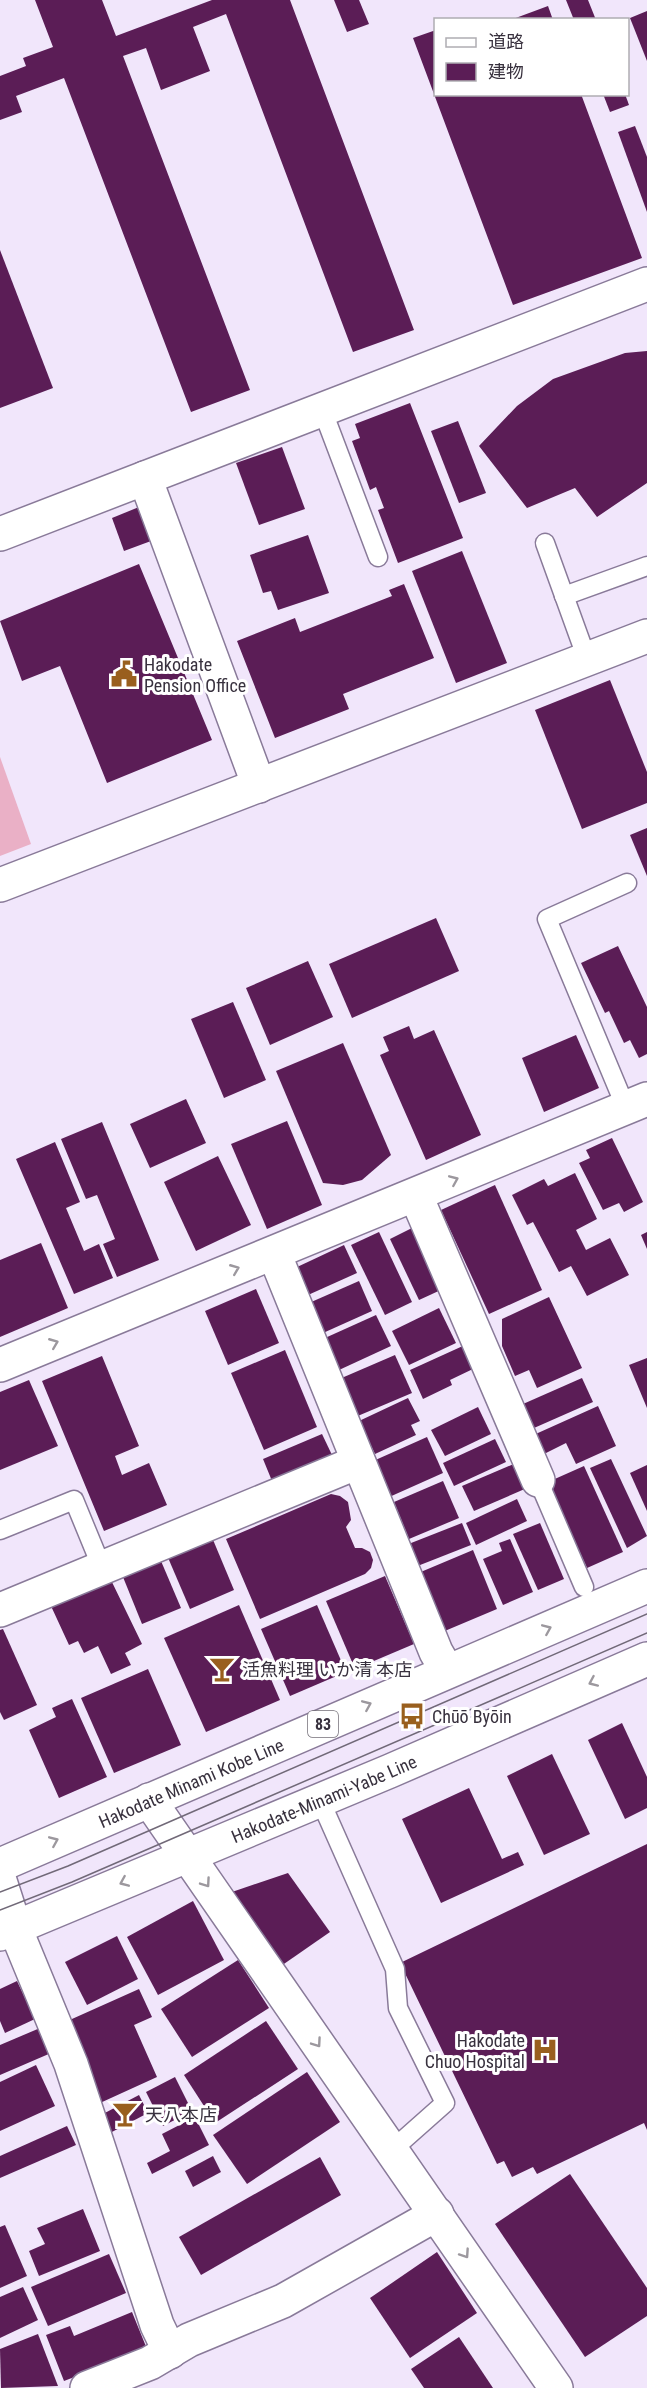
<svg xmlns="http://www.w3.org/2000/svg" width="647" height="2388" viewBox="0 0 647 2388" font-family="'Roboto Condensed','Noto Sans JP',sans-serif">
	<rect width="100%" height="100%" fill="#f1e6fb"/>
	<!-- green -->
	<polygon fill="#eab0c6" points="0,757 31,844 0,856"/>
	<!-- building -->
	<g fill="#5b1d56">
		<polygon points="35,0 102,0 116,36 212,0 290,0 414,330 353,352 226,14 193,27 210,71 161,90 146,48 123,56 250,390 191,412 64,78 16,96 22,112 0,120 0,76 26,66 23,58 53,47"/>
		<polygon points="334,0 359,0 369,24 347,32"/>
		<polygon points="566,0 588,0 596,20 574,20"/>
		<polygon points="548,6 553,20 514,20 513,19"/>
		<polygon points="647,11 647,61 630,18"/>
		<polygon points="436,30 436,94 581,94 642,258 513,305 413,38"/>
		<polygon points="603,94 625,94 629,105 610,112"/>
		<polygon points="635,126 647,157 647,212 618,132"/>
		<polygon points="0,250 53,388 0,408"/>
		<polygon points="647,351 647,483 597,517 575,488 527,508 479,446 517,406 553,379 625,353"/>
		<polygon points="410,403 463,538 398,563 378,510 384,508 376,487 370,490 352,441 360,438 355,424"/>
		<polygon points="458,421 486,493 459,503 431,431"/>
		<polygon points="282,447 305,509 259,525 236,463"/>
		<polygon points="139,507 151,541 124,551 112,518"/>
		<polygon points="308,535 329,593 278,610 271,591 263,593 250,555"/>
		<polygon points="462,551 507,663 456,683 412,571"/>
		<polygon points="139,564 212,740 107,783 60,666 22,681 0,621"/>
		<polygon points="404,584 434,658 343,694 349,709 275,738 237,641 295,618 300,632 392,596 389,590"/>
		<polygon points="610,680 647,772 647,803 582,829 535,710"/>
		<polygon points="647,828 647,876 630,835"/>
		<polygon points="436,918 459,971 352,1018 329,964"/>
		<polygon points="618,946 647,1007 647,1054 639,1058 630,1040 624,1043 609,1011 605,1013 581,963"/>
		<polygon points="308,961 333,1017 270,1045 246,988"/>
		<polygon points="233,1002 266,1080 224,1098 191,1019"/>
		<polygon points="409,1026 414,1039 434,1030 481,1135 426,1160 380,1055 389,1051 383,1037"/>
		<polygon points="576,1035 599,1088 544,1112 522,1058"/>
		<polygon points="343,1043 391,1155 362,1180 343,1185 323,1183 276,1071"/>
		<polygon points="186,1099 206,1143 150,1168 130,1124"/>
		<polygon points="287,1121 322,1205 267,1229 231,1144"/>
		<polygon points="102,1122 159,1260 117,1277 103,1244 115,1239 97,1195 86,1199 61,1139"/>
		<polygon points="612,1138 643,1202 624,1212 619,1203 603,1210 579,1163 590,1158 586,1150"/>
		<polygon points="55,1142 80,1202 66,1208 84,1251 99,1244 113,1278 74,1294 16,1159"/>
		<polygon points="218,1156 251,1225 196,1251 164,1182"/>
		<polygon points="575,1173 597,1219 576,1230 586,1250 610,1238 629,1275 587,1296 571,1266 559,1272 533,1222 527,1225 512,1195 544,1179 548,1186"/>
		<polygon points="495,1185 542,1290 489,1314 441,1210"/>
		<polygon points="414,1227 443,1289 419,1300 390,1239"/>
		<polygon points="379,1232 412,1302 385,1315 351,1245"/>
		<polygon points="647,1232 647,1249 641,1235"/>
		<polygon points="41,1243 68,1308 0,1337 0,1260"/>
		<polygon points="344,1245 357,1273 308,1295 295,1268"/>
		<polygon points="359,1281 372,1311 323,1333 309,1303"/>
		<polygon points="256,1289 279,1343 228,1365 205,1311"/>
		<polygon points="549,1297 582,1368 537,1388 529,1370 515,1376 502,1346 502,1319"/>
		<polygon points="439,1308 456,1343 409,1365 392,1331"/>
		<polygon points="376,1315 391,1346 339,1370 325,1338"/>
		<polygon points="465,1345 475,1368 450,1380 452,1385 423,1399 410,1370"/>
		<polygon points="285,1350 317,1427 264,1450 231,1373"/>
		<polygon points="395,1355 412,1393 353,1418 337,1380"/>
		<polygon points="102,1356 139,1446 115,1456 122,1475 149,1463 167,1505 104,1531 42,1381"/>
		<polygon points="647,1358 647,1408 629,1365"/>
		<polygon points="582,1378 593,1402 534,1428 523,1404"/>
		<polygon points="29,1380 58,1446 0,1470 0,1392"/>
		<polygon points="408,1398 420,1421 411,1425 416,1435 375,1454 359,1421"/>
		<polygon points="598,1406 616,1446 576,1464 566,1443 538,1457 529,1437"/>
		<polygon points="478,1407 491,1434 445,1456 431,1430"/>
		<polygon points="322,1434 332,1455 272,1481 263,1459"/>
		<polygon points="427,1437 443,1473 387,1498 371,1462"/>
		<polygon points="495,1439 506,1462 454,1486 443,1463"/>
		<polygon points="611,1459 647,1536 627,1548 590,1468"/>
		<polygon points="516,1463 527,1488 474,1511 462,1486"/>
		<polygon points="647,1465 647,1511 630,1473"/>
		<polygon points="584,1466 623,1552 587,1568 548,1482"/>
		<polygon points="443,1481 459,1518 409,1539 394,1502"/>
		<polygon points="331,1494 340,1496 348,1502 351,1520 346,1527 355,1548 362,1548 370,1552 373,1560 371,1568 365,1574 260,1619 226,1539"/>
		<polygon points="517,1499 527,1521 476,1545 466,1523"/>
		<polygon points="462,1523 471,1545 415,1567 406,1545"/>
		<polygon points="540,1523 564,1579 538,1590 513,1534"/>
		<polygon points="211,1535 234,1590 190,1609 166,1553"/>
		<polygon points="510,1539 533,1592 503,1605 483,1559 502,1551 499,1543"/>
		<polygon points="473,1550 497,1609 440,1633 416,1574"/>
		<polygon points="161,1561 181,1608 142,1624 123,1577"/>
		<polygon points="385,1576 414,1644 355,1669 326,1601"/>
		<polygon points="110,1578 142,1644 125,1653 131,1665 111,1674 98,1646 84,1653 78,1641 69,1645 51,1606"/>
		<polygon points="239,1605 280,1700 206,1732 164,1638"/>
		<polygon points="317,1605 346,1672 290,1696 261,1629"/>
		<polygon points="3,1629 37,1705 4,1720 0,1712 0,1630"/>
		<polygon points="148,1669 181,1745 114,1773 81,1698"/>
		<polygon points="72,1699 107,1777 59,1798 29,1730 56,1717 52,1708"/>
		<polygon points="622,1723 647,1777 647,1808 625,1819 588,1740"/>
		<polygon points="552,1754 590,1834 544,1855 507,1776"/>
		<polygon points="469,1788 502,1859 518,1852 524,1865 441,1903 402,1819"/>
		<polygon points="647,1844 647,2130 644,2123 537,2174 533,2167 512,2177 504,2161 497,2164 400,1963"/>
		<polygon points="288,1873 330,1932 281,1966 229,1893"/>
		<polygon points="193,1901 224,1960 158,1995 127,1937"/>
		<polygon points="117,1936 138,1979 87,2005 65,1962"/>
		<polygon points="238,1960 269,2008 192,2057 161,2009"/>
		<polygon points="17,1981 35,2019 5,2033 0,2021 0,1989"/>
		<polygon points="139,1989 152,2017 134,2025 157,2077 100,2103 63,2023"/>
		<polygon points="266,2021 298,2069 215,2123 184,2075"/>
		<polygon points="40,2028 51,2053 0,2075 0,2045"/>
		<polygon points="36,2065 55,2106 0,2131 0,2082"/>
		<polygon points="307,2072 340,2122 247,2184 213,2135"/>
		<polygon points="175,2077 192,2111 163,2126 146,2092"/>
		<polygon points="139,2095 148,2113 110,2133 101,2115"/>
		<polygon points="195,2117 209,2145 152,2174 147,2163 170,2151 162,2134"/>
		<polygon points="67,2126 76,2145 0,2178 0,2156"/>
		<polygon points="213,2156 221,2172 193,2187 185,2171"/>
		<polygon points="320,2157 341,2195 201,2275 179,2237"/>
		<polygon points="570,2174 647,2288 647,2316 585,2357 495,2224"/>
		<polygon points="83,2209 100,2251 39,2276 29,2251 45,2244 37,2228"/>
		<polygon points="5,2225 27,2276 0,2288 0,2227"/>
		<polygon points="437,2252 477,2313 410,2358 370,2298"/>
		<polygon points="109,2254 126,2293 48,2326 31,2287"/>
		<polygon points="23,2287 38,2320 0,2338 0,2297"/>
		<polygon points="132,2312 147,2349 64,2381 46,2335 70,2326 74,2336"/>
		<polygon points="38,2334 58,2386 1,2388 0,2349"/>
		<polygon points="459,2337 493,2388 424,2388 411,2369"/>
	</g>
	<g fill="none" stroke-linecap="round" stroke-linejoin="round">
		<!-- service casing -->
		<g stroke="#897a99" stroke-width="21">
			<g id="service">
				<polyline points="322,409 378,557"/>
				<polyline points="545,543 587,659"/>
				<polyline points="564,596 647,566"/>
				<polyline points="626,1108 547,919 627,883"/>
				<polyline points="538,1480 584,1587"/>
				<polyline points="0,1530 74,1500 102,1568"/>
				<polyline points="320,1800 395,1969 398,2008 445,2103 392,2150"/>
			</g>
		</g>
		<!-- minor casing -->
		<g stroke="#897a99" stroke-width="36">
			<g id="minor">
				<polyline points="145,478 259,786"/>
				<polyline points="0,534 647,284"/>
				<polyline points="0,885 647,636"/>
				<polyline points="416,1196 538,1480"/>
				<polyline points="274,1253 436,1652 447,1671"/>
				<polyline points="0,1365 647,1099"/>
				<polyline points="0,1610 358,1462"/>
				<polyline points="149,1800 556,2388"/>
				<polyline points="0,1881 15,1928 71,2064 157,2325 170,2352"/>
				<polyline points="87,2388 150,2363 189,2340 283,2301 437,2214"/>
			</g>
		</g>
		<!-- primary casing -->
		<g stroke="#897a99" stroke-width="36">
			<g id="primary">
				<path id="s1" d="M 0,1865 L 647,1586"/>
				<path id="s2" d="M 0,1934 L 390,1771 L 647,1659"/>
			</g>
		</g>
		<!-- service -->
		<use href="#service" stroke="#fff" stroke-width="18"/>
		<!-- minor -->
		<use href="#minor" stroke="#fff" stroke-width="33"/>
		<!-- primary -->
		<use href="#primary" stroke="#fff" stroke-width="33"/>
		<!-- tram -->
		<g stroke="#716978" stroke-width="1.5">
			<polyline points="0,1892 68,1866 647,1614"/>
			<polyline points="0,1910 72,1882 647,1633"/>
		</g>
	</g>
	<!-- one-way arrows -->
	<defs><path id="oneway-chevron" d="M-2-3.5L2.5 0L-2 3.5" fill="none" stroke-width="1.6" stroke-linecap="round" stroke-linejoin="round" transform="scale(1.5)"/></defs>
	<g stroke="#9c989e">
		<use href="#oneway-chevron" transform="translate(454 1180) rotate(-23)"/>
		<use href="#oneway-chevron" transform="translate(235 1269) rotate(-22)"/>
		<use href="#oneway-chevron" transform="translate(54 1343) rotate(-22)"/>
		<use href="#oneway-chevron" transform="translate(547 1629) rotate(-23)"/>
		<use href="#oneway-chevron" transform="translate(593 1682) rotate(156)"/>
		<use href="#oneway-chevron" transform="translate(367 1705) rotate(-23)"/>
		<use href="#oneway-chevron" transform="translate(54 1841) rotate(-23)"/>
		<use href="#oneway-chevron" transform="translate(124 1882) rotate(157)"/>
		<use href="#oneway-chevron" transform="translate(206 1883) rotate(55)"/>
		<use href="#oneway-chevron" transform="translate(317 2043) rotate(55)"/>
		<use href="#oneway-chevron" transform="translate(465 2254) rotate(56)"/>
	</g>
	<!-- icons -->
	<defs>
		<g id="civic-bare" transform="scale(2.07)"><path d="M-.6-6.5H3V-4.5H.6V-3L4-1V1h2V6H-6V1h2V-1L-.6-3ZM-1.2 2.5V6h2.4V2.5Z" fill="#995f1e" stroke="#fff" stroke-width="2.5" paint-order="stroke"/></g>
		<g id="bar-bare" transform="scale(2.07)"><path d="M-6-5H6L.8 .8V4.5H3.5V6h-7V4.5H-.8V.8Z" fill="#995f1e" stroke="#fff" stroke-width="2.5" paint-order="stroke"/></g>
		<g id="bus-bare" transform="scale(2.07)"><path d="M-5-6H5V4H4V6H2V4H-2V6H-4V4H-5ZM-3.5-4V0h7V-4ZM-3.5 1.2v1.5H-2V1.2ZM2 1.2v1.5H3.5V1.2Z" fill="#995f1e" stroke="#fff" stroke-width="2.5" paint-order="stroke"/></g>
		<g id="hospital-bare" transform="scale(2.07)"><path d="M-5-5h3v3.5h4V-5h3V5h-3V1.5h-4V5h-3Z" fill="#995f1e" stroke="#fff" stroke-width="2.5" paint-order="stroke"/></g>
	</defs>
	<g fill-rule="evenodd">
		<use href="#civic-bare" x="124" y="674"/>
		<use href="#bar-bare" x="222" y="1669"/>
		<use href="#bus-bare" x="412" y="1716"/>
		<use href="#hospital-bare" x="545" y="2050"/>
		<use href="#bar-bare" x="125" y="2114"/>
	</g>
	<g text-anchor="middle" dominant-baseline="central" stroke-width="6" stroke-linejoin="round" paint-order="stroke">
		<!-- shield labels -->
		<rect fill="#fff" stroke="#746f78" stroke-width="1.5" x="308" y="1711" width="30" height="26" rx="4.5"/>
		<g font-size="16" font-weight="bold" fill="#38313e">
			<text x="323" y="1724">83</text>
		</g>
		<!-- poi labels -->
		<g font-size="18" fill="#38313e" stroke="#fff" text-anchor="start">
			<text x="144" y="664">Hakodate<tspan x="144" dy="21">Pension Office</tspan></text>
			<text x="242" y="1669">活魚料理 いか清 本店</text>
			<text x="432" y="1716">Chūō Byōin</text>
			<text x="525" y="2040" text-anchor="end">Hakodate<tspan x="525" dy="21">Chuo Hospital</tspan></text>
			<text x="145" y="2114">天八本店</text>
		</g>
		<!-- street labels -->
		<g font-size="18" fill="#38313e" stroke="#fff">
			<text stroke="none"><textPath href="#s1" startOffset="208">Hakodate Minami Kobe Line</textPath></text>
			<text stroke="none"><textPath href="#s2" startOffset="351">Hakodate-Minami-Yabe Line</textPath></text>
		</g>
	</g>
	<!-- legend -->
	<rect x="434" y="18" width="195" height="78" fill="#ffffff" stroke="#afadb2" stroke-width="1.5"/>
	<rect x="446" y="38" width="30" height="9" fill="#ffffff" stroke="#afadb2" stroke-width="1.5"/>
	<text x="488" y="48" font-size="18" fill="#38313e">道路</text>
	<rect x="446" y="63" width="30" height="18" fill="#5b1d56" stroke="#afadb2" stroke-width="1.5"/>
	<text x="488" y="78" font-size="18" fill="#38313e">建物</text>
</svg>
